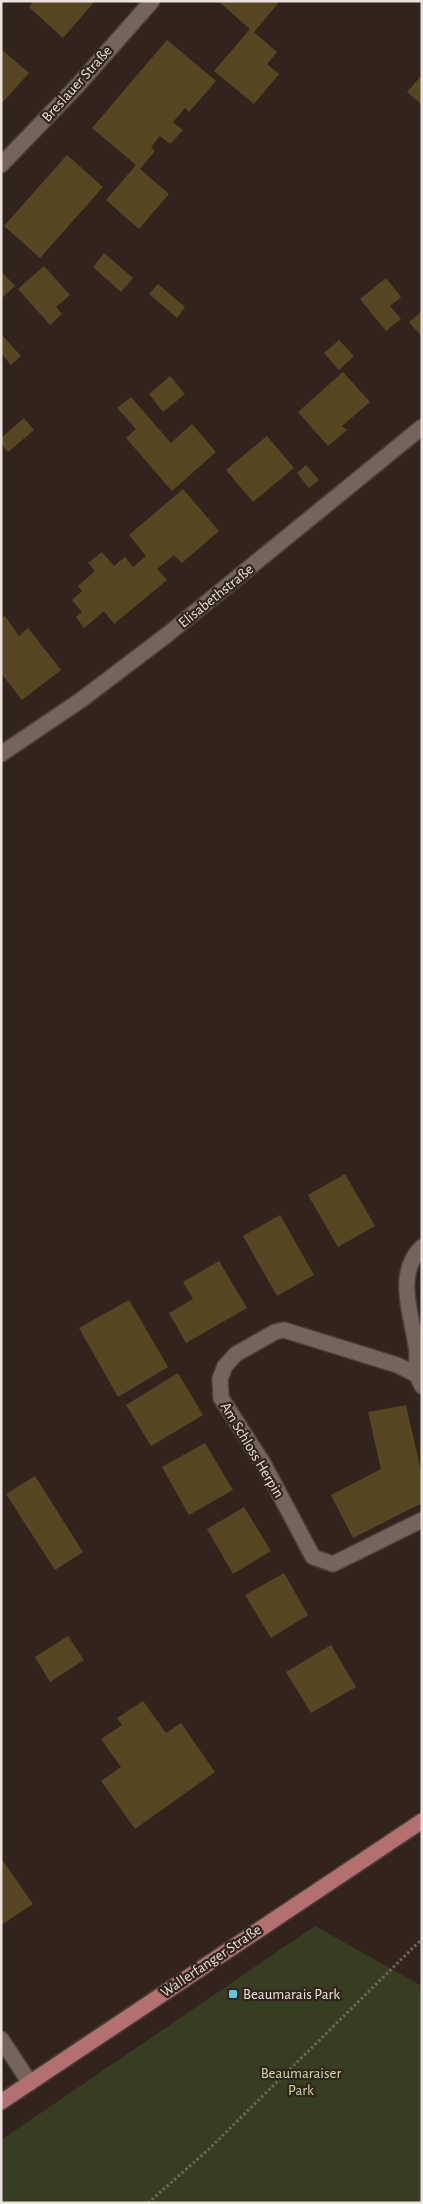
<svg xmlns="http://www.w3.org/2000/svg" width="423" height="2204" viewBox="0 0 423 2204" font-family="'Alegreya Sans',sans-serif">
	<rect width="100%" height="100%" fill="#32241d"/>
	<!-- green -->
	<polygon fill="#373d21" points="315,1926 422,1986 422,2203 1,2203 1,2140"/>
	<!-- building -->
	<g fill="#574622">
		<polygon points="33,1 95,1 63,38 29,7"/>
		<polygon points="218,1 280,1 254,32 277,52 267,64 279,74 254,104 214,71 250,29"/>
		<polygon points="167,40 216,81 189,112 185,108 173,122 183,130 170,144 160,136 151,147 155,151 140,169 169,194 139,229 106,200 136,165 92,128"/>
		<polygon points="1,49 29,73 1,104"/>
		<polygon points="422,75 422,105 407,92"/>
		<polygon points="67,155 103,187 40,258 4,226"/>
		<polygon points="104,253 133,278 121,292 93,267"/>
		<polygon points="44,266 70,295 56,307 62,314 50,325 18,289"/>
		<polygon points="1,271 15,286 1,299"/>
		<polygon points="386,278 401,297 390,306 401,319 386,331 360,299"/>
		<polygon points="158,284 185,307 177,318 149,294"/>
		<polygon points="422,311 422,337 409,322"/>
		<polygon points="1,334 21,356 11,365 1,353"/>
		<polygon points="339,340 354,356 339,370 324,353"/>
		<polygon points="343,372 370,402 342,426 347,430 328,446 298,412"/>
		<polygon points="170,376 185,394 163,412 149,394"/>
		<polygon points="131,397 171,443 192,424 216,452 172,491 126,438 136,429 117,408"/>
		<polygon points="24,418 34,430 8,452 1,444 1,438"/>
		<polygon points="267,436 294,468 253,502 226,470"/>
		<polygon points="306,465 319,480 309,488 297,473"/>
		<polygon points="183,489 219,531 182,563 174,555 157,569 167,580 114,624 104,611 84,628 76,617 82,612 72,600 82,591 78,586 95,571 88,563 102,552 114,566 125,557 133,567 146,556 129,535"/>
		<polygon points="5,616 19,636 28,628 61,670 22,700 1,673 1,619"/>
		<polygon points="345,1174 375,1226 338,1247 308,1195"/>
		<polygon points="280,1215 314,1275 277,1296 243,1236"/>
		<polygon points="219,1261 247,1308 186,1343 169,1313 193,1299 183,1282"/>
		<polygon points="129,1300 168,1367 118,1397 79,1328"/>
		<polygon points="178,1373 203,1415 151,1446 126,1405"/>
		<polygon points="406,1405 422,1475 422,1503 353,1538 331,1495 381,1469 368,1412"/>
		<polygon points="205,1443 233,1490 189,1515 162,1467"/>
		<polygon points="35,1476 83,1552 55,1570 6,1494"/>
		<polygon points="244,1507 271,1551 233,1574 207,1529"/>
		<polygon points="284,1573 308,1615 271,1638 245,1595"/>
		<polygon points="68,1636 84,1660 50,1682 35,1657"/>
		<polygon points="331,1645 356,1687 311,1713 286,1672"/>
		<polygon points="143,1701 166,1733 181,1723 215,1772 135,1829 101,1781 121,1767 101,1739 122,1725 117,1718"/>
		<polygon points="1,1858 33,1904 1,1925"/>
	</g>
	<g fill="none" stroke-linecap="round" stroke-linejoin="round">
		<!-- minor casing -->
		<g stroke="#4c403b" stroke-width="18">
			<g id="minor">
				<polyline points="1,165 78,85 152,1"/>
				<polyline points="1,754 81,700 168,634 422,427"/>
				<path d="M 422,1247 C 395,1273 411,1313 416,1345 C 419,1363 412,1368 422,1386"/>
				<polyline points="415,1374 397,1365 284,1330 275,1332 236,1354 225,1366 220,1379 221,1398 263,1463 313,1557 333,1564 422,1520"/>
				<polyline points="1,2039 30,2083"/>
			</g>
		</g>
		<!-- major casing -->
		<g stroke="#4c403b" stroke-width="18">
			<polyline id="major" points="1,2102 422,1821"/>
		</g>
		<!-- path -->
		<polyline stroke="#70645e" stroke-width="3" stroke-dasharray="2.5 2.5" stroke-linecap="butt" points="148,2203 209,2149 422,1939"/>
		<!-- minor -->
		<use href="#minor" stroke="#74645b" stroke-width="15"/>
		<!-- major -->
		<use href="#major" stroke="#b46f70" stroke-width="15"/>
	</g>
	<!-- markers -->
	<rect fill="#5dc7e8" stroke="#32241d" stroke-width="2" x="228" y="1989" width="10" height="10" rx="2.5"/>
	<g text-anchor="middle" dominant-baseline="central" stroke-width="4.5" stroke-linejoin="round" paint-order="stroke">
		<!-- street labels -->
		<g font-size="15" fill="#ece3de" stroke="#32241d">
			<text transform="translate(77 84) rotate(-48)">Breslauer Straße</text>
			<text transform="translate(216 596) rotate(-39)">Elisabethstraße</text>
			<text transform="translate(252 1450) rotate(59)">Am Schloss Herpin</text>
			<text transform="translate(211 1961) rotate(-34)">Wallerfanger Straße</text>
		</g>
		<!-- poi labels -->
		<g font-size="15" fill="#ece3de" stroke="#32241d" text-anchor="start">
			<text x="243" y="1994">Beaumarais Park</text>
		</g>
		<!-- park labels -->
		<g font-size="15" fill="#cbdb99" stroke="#32241d">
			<text x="301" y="2073">Beaumaraiser<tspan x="301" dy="17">Park</tspan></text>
		</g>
	</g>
	<!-- border -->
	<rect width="423" height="2204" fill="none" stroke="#ece3de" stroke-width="5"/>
</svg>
